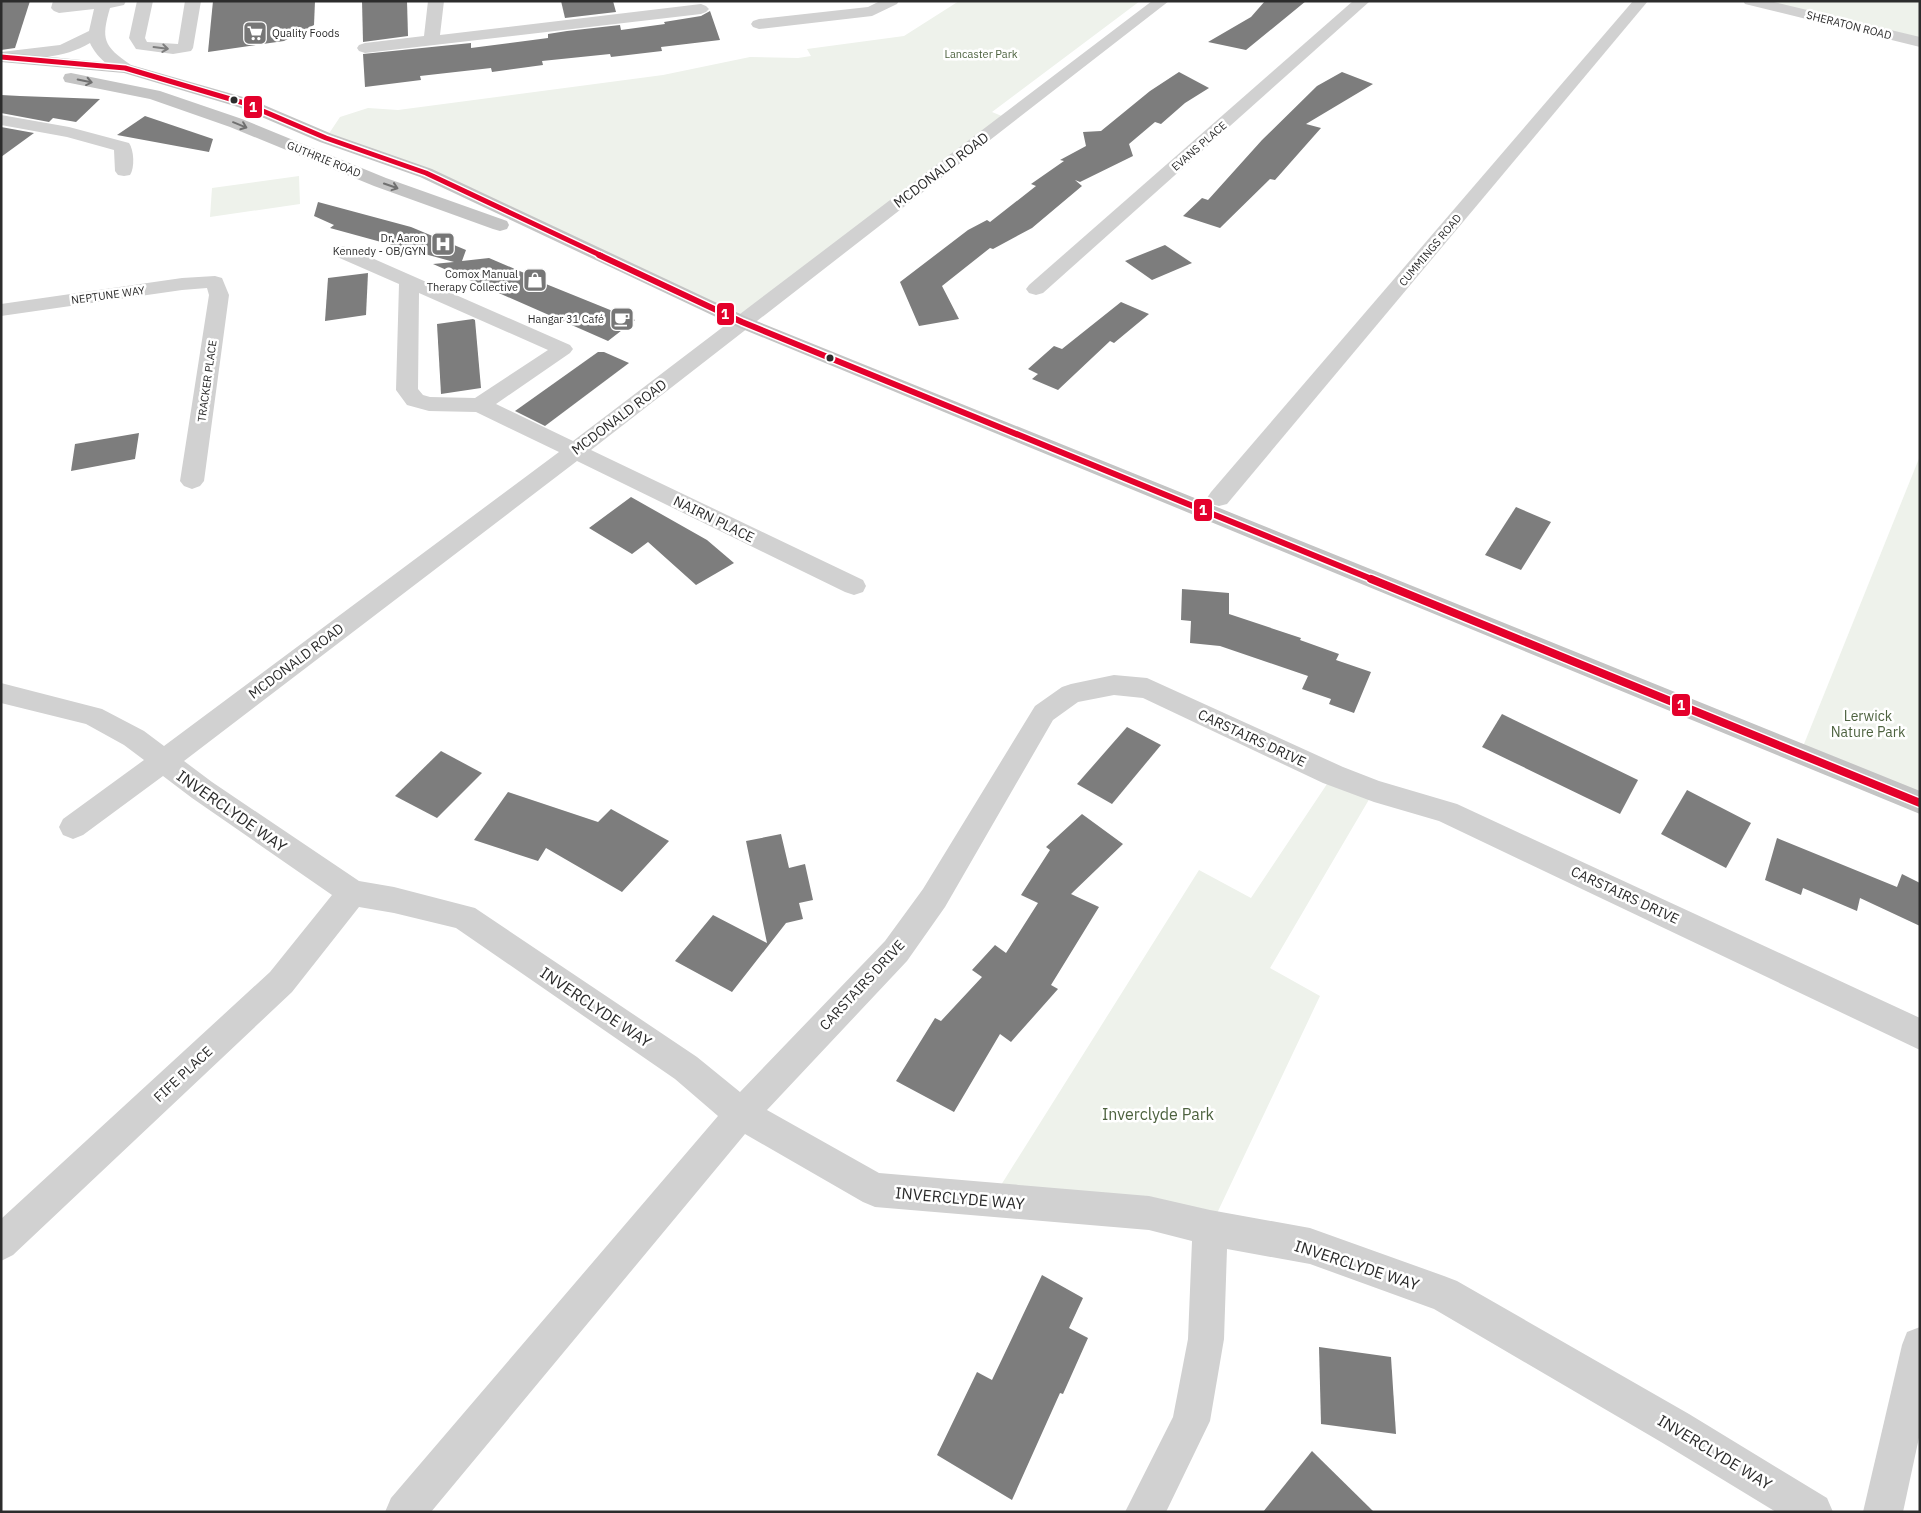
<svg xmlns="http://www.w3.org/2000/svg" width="1921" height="1513" viewBox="0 0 1921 1513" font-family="'IBM Plex Sans',sans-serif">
	<rect width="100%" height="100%" fill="#fff"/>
	<!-- green -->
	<g fill="#eef2eb">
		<polygon points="959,1 1140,1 992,112 1009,119 742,322 426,173 326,138 340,117 368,108 398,110 663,75 750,57 798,58 811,56 807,49 904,36"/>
		<polygon points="1756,1 1920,1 1920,41"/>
		<polygon points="299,176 300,204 210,217 212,188"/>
		<polygon points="1920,456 1920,803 1800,754"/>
		<polygon points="1333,775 1374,791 1270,968 1320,996 1210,1228 991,1201 1199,870 1251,898"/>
	</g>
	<!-- building -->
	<g fill="#7d7d7d">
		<polygon points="1,1 30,1 15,48 1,50"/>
		<polygon points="213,1 315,1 314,25 284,41 208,52"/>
		<polygon points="362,1 407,1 408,36 363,42"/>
		<polygon points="561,1 613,1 616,12 565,18"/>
		<polygon points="1265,1 1306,1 1246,50 1208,42 1251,17"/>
		<polygon points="710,11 720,40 661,47 662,51 611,57 610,54 542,61 543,65 492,72 491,68 420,76 421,80 365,87 363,54 471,43 471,48 548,38 548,34 567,31 620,25 621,30 665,24 664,22 701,16"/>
		<polygon points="1179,72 1209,88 1185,103 1161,124 1155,122 1129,144 1133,156 1080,182 1075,180 1082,186 1032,228 993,249 990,248 942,286 959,319 919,326 900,282 968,230 987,220 990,222 1036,186 1031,184 1064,161 1060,160 1086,146 1083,132 1101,131 1150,91"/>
		<polygon points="1342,72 1373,84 1306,124 1321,128 1275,180 1270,179 1220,228 1183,216 1202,198 1208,200 1262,140 1317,86"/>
		<polygon points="1,95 20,96 100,99 76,122 53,118 49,122 1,113"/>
		<polygon points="145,116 213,139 209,152 117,135"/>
		<polygon points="1,127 34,133 1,157"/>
		<polygon points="318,202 411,227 466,250 462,261 489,258 543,281 541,282 635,320 608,341 433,264 454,262 330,228 334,225 314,216"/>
		<polygon points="1165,245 1192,263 1152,280 1125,261"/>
		<polygon points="368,273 366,315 325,321 328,278"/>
		<polygon points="1121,302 1149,314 1114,343 1110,341 1058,390 1032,379 1038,374 1028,369 1054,346 1062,349"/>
		<polygon points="473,319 475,320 481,388 441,394 437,324"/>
		<polygon points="598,352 604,352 629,363 545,426 515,411"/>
		<polygon points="139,433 135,459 71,471 75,444"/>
		<polygon points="631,497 707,540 734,563 696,585 648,542 632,554 589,528"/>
		<polygon points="1516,507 1551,522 1521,570 1485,555"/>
		<polygon points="1182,589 1229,593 1229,614 1301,638 1300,640 1339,654 1336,660 1371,672 1354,713 1329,704 1331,699 1302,689 1308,676 1220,646 1190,643 1191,621 1181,620"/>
		<polygon points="1502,714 1638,780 1620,814 1482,747"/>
		<polygon points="1127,727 1161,745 1112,804 1077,784"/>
		<polygon points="441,751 482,773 437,818 395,796"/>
		<polygon points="1687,790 1751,823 1726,868 1661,834"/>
		<polygon points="508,792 598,822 611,809 669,841 622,892 546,848 538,861 474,840"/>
		<polygon points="1082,814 1123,844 1071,894 1099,907 1051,985 1058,989 1011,1042 1000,1034 954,1112 896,1081 935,1018 941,1021 982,977 972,970 995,945 1006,953 1038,903 1021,895 1050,850 1046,847"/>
		<polygon points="781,834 789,868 805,864 813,900 799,903 803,919 786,923 732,992 675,961 713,915 767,943 746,841"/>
		<polygon points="1777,838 1897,887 1902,874 1920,883 1920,926 1860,898 1857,911 1803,888 1801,895 1765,880"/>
		<polygon points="1042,1275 1083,1298 1069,1328 1088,1338 1063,1394 1060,1393 1012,1500 937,1455 977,1372 992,1380"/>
		<polygon points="1319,1347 1391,1357 1396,1434 1321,1424"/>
		<polygon points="1312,1451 1374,1512 1263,1512"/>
	</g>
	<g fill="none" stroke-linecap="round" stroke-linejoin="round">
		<!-- minor -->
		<g fill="#d1d1d1" fill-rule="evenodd">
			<path d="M 53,1 L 126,1 L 124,5 L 110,8 C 101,39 103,46 131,65 L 133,68 L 131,71 C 115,75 96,57 90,43 C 64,59 31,58 1,62 L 1,52 L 60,45 L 89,31 L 94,9 L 59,13 L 54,11 L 51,8 Z"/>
			<polygon points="137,1 153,1 145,38 147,42 178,44 185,1 201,1 193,48 191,51 173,54 136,49 129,38"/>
			<polygon points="428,1 444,1 440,35 701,4 706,6 709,9 706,12 701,14 365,53 359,51 357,48 359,45 365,43 424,36"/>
			<polygon points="880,1 899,1 897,4 872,16 759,29 753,27 751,24 753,21 759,19 868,7"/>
			<path d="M 1152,1 L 1169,1 L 591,450 L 863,580 L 866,586 L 863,592 L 854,595 L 845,592 L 577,461 L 184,761 L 212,782 L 359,881 L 394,887 L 475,908 L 697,1057 L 740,1092 L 885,941 L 923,889 L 1035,706 L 1062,687 L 1071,684 L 1114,675 L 1147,678 L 1343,767 L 1379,781 L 1457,804 L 1920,1018 L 1920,1050 L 1439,821 L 1374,802 L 1323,783 L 1143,698 L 1114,695 L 1078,702 L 1053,720 L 945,907 L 907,961 L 767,1110 L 879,1173 L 1149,1196 L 1210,1210 L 1310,1228 L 1444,1276 L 1457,1281 L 1689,1414 L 1827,1498 L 1833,1512 L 1776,1512 L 1661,1442 L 1434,1309 L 1310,1264 L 1227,1249 L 1224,1339 L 1210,1421 L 1166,1512 L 1125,1512 L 1173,1417 L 1188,1339 L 1192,1241 L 1149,1230 L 875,1207 L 863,1202 L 745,1134 L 431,1512 L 385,1512 L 391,1498 L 718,1116 L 675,1079 L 456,928 L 394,913 L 359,907 L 292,992 L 13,1255 L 1,1261 L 1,1219 L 270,972 L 332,895 L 192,798 L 163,776 L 83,835 L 73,839 L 63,835 L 59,827 L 63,819 L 144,760 L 124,745 L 86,724 L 1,703 L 1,683 L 102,709 L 144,731 L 164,746 L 559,452 L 476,412 L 429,411 L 407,405 L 396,390 L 399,284 L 335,256 L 332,252 L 335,248 L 342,246 L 349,248 L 570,345 L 573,349 L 570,353 L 496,404 L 573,441 ZM 419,293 L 548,350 L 475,398 L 430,397 L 423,395 L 418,389 Z"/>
			<polygon points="1353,1 1369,2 1043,293 1036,295 1029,293 1026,289 1029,285"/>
			<polygon points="1633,1 1648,1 1227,504 1219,506 1211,504 1207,498 1211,492"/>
			<polygon points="1743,1 1770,1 1920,37 1920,47 1745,4"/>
			<path d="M 1,115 L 69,127 L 129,143 C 134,150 135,168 130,175 L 124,176 L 118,175 L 115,171 L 114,150 L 67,137 L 1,125 Z"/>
			<polygon points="215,276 222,278 229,295 204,481 200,486 192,489 184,486 180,481 209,295 207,288 182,290 1,316 1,304 182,278"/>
			<polygon points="1920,1327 1920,1433 1903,1512 1863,1512 1902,1345 1907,1332"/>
		</g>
		<!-- major -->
		<g fill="#c4c4c4" fill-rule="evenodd">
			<polygon points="1,52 131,65 250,99 332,134 432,169 749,318 1920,791 1920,814 735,326 420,177 320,142 238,107 124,73 1,62"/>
			<polygon points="71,73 160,91 242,119 386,178 507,221 509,225 507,229 500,231 493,229 374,186 230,127 150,99 65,82 63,78 65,74"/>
		</g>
		<!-- bus-1-far2 casing -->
		<g stroke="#fff" stroke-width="8">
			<polyline id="bus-1-far2" points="1,57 125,68 244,103 326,138 426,173 602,256"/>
		</g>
		<!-- bus-1-far1 casing -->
		<g stroke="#fff" stroke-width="9">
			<polyline id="bus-1-far1" points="599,255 742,322 1374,580"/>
		</g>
		<!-- bus-1 casing -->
		<g stroke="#fff" stroke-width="11">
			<polyline id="bus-1" points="1371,579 1920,803"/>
		</g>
		<!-- bus-1-far2 -->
		<use href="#bus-1-far2" stroke="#e4002b" stroke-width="5"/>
		<!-- bus-1-far1 -->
		<use href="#bus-1-far1" stroke="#e4002b" stroke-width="6"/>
		<!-- bus-1 -->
		<use href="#bus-1" stroke="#e4002b" stroke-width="8"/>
	</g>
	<!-- one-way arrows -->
	<defs><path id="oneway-shaft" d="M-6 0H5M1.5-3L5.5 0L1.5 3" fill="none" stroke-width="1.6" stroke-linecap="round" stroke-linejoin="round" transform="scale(1.25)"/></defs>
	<use stroke="#7e7e7e" href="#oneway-shaft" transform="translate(161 48) rotate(7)"/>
	<g stroke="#707070">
		<use href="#oneway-shaft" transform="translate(85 81) rotate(12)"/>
		<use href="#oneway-shaft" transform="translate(240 125) rotate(22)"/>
		<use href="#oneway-shaft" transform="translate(391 186) rotate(19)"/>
	</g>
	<!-- icons -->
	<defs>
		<g id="supermarket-square" transform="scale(1.25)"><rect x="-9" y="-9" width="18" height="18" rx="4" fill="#767676" stroke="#fff"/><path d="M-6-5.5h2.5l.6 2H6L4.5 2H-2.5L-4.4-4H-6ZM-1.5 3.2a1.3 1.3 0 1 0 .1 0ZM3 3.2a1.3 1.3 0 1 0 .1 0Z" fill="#fff"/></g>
		<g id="hospital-square" transform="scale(1.25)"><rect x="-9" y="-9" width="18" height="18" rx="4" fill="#767676" stroke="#fff"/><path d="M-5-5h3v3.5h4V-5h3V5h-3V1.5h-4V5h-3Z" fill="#fff"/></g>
		<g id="shop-square" transform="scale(1.25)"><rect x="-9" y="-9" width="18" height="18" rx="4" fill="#767676" stroke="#fff"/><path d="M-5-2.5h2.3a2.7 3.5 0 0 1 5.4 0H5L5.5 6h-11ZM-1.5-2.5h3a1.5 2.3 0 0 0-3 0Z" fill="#fff"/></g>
		<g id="cafe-square" transform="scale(1.25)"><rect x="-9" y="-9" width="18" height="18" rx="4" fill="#767676" stroke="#fff"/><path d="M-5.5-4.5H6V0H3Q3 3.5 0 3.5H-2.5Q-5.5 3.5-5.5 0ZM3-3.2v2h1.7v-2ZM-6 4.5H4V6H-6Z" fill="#fff"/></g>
	</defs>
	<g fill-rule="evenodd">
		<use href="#supermarket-square" x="255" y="33"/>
		<use href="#hospital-square" x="443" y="244"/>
		<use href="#shop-square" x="535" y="280"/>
		<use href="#cafe-square" x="622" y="319"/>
	</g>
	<!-- markers -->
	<g fill="#2c2c2c" stroke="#fff" stroke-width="2">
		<circle cx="234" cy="100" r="4.5"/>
		<circle cx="830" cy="358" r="4.5"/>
	</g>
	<g text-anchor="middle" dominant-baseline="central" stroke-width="5" stroke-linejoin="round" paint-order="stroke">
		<!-- far-street labels -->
		<g font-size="11" fill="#2c2c2c" stroke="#fff">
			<text transform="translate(1849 25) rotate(14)">SHERATON ROAD</text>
			<text transform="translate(1199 146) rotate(-41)">EVANS PLACE</text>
			<text transform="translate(324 159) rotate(22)">GUTHRIE ROAD</text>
			<text transform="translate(1430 250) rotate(-50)">CUMMINGS ROAD</text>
			<text transform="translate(108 295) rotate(-8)">NEPTUNE WAY</text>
			<text transform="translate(207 381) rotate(-82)">TRACKER PLACE</text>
		</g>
		<!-- far-poi labels -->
		<g font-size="11" fill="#2c2c2c" stroke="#fff" text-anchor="end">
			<text x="272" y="33" text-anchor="start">Quality Foods</text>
			<text x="426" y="238">Dr. Aaron<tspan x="426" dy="13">Kennedy - OB/GYN</tspan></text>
			<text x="518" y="274">Comox Manual<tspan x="518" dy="13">Therapy Collective</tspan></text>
			<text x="604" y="319">Hangar 31 Café</text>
		</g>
		<!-- far-park labels -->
		<g font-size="11" fill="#4d623f" stroke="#fff">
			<text x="981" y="54">Lancaster Park</text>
		</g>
		<!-- street labels -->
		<g font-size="14" fill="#2c2c2c" stroke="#fff">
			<text transform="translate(941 170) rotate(-37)">MCDONALD ROAD</text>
			<text transform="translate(619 417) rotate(-37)">MCDONALD ROAD</text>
			<text transform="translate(714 519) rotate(26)">NAIRN PLACE</text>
			<text transform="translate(296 661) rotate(-37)">MCDONALD ROAD</text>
			<text transform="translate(1252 738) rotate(25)">CARSTAIRS DRIVE</text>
			<text transform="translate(1625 895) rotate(25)">CARSTAIRS DRIVE</text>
			<text transform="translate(862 985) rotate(-47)">CARSTAIRS DRIVE</text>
			<text transform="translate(183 1074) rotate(-43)">FIFE PLACE</text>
		</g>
		<!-- park labels -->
		<g font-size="14" fill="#4d623f" stroke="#fff">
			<text x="1868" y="716">Lerwick<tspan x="1868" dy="16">Nature Park</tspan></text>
		</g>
		<!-- near-street labels -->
		<g font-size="16" fill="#2c2c2c" stroke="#fff">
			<text transform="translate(232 811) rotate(35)">INVERCLYDE WAY</text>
			<text transform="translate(596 1007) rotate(34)">INVERCLYDE WAY</text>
			<text transform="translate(960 1198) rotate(5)">INVERCLYDE WAY</text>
			<text transform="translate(1357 1265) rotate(18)">INVERCLYDE WAY</text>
			<text transform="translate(1715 1452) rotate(31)">INVERCLYDE WAY</text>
		</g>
		<!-- near-park labels -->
		<g font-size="16" fill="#4d623f" stroke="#fff">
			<text x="1158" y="1114">Inverclyde Park</text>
		</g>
	</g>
	<g stroke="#fff" stroke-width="2">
		<rect x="243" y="95" width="20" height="24" rx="5" fill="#e4002b"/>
		<rect x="716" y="302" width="19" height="24" rx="5" fill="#e4002b"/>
		<rect x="1193" y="498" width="20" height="24" rx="5" fill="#e4002b"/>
		<rect x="1671" y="693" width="20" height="24" rx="5" fill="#e4002b"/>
	</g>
	<g font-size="14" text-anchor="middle" font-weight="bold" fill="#fff">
		<text x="253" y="112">1</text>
		<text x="725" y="319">1</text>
		<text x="1203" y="515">1</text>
		<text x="1681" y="710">1</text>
	</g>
	<!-- border -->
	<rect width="1921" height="1513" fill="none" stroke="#2c2c2c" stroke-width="5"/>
</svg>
